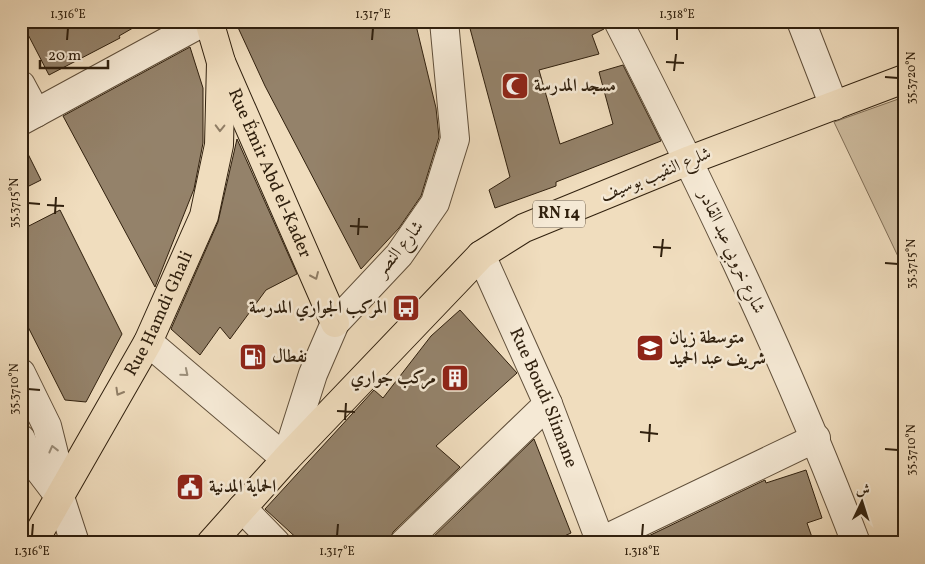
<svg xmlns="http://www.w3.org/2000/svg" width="925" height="564" viewBox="0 0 925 564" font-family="Vollkorn,Amiri,serif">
	<rect width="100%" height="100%" fill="#f0ddbe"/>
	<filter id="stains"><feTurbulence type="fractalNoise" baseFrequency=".004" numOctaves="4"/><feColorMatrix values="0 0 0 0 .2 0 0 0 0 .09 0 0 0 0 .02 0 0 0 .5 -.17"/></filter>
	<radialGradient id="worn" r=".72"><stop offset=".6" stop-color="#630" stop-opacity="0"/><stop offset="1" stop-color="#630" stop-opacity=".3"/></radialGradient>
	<!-- green -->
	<polygon fill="#cfbda0" stroke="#806e57" points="904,97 904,269 834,122"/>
	<!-- building -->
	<g fill="#94826a" stroke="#30200e">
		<polygon points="21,21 145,21 119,36 120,38 49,75"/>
		<polygon points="235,21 415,21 436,108 439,137 421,196 399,228 361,269 265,86"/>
		<polygon points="468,21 603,21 604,29 592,35 599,54 539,70 560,144 613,124 599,72 623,65 661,141 556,182 556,186 495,208 489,190 510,177"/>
		<polygon points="190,47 203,88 203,143 194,189 155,287 63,116"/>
		<polygon points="237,139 297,274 266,290 230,339 220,327 200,355 171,329 218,222"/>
		<polygon points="21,140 41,180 21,190"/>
		<polygon points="60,210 122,334 86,402 65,400 21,313 21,230"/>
		<polygon points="460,310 517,373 436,446 460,467 393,532 389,543 302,543 265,509 374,390 383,398 431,336"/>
		<polygon points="534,439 571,533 549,543 427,543"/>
		<polygon points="806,470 822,518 807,523 814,543 634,543 765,480 766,483"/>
	</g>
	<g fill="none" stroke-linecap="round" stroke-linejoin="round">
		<!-- minor casing -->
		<g stroke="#604f3a" stroke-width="30">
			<g id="minor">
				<path d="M 618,21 C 705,191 788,364 856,543"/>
				<polyline points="801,21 834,106"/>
				<polyline points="21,85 36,113"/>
				<polyline points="21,121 205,21"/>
				<path id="s1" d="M 481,255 L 548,404 L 601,543"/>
				<polyline points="148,342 286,459 313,374 335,323 399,255 435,203 455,139 444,21"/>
				<polyline points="21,373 47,426 55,458 60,497 75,543"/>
				<polyline points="21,439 30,458 59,496"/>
				<polyline points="242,508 276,543"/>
				<polyline points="404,543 548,404"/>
				<polyline points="597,543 816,438"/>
			</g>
		</g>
		<!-- major casing -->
		<g stroke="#30200e" stroke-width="30">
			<g id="major">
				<path id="s2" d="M 209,21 L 221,62 L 335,323"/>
				<path id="s3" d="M 33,543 L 148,342 L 204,216 L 219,145 L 221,62"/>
				<polyline points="211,543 286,459 481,255 524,228 690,160 904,79"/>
			</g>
		</g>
		<!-- minor -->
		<use href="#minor" stroke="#f5e9d5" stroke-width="28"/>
		<!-- major -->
		<use href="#major" stroke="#f0ddbe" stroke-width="28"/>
	</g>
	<!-- one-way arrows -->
	<defs><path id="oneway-chevron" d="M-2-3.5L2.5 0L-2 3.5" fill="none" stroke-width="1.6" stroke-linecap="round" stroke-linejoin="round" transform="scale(1.25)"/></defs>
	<g stroke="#907e66">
		<use href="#oneway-chevron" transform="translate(220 128) rotate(91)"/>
		<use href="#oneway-chevron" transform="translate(315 276) rotate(66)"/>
		<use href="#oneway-chevron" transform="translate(119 392) rotate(120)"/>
	</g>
	<g stroke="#9c8f7b">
		<use href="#oneway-chevron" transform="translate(185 373) rotate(40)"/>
		<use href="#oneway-chevron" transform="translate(53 449) rotate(-104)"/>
	</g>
	<!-- ticks -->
	<path fill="none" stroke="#30200e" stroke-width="2" d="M 67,40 L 68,28M 372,40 L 373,28M 677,40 L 677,28M 666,62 L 684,63M 674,71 L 676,54M 885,77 L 898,78M 28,203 L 40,204M 47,205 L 64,206M 55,214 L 56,197M 350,226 L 368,227M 358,235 L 359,218M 653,247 L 671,248M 661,257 L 663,239M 885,263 L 898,264M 28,389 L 40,390M 337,411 L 355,412M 345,420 L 346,403M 640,432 L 658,434M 649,442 L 650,424M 885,449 L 898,450M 32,536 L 33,524M 337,536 L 338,524M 642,536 L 643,524"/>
	<!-- icons -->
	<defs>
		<g id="mosque-square" transform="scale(1.4375)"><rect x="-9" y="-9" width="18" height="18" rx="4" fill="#8f2418" stroke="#f5e9d5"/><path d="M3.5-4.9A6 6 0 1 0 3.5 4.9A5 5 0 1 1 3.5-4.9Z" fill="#fff"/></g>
		<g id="bus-square" transform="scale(1.4375)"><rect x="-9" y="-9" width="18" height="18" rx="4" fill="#8f2418" stroke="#f5e9d5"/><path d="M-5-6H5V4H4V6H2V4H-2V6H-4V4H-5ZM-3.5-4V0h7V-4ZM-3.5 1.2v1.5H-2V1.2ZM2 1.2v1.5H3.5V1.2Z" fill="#fff"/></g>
		<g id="school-square" transform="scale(1.4375)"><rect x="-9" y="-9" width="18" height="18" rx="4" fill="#8f2418" stroke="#f5e9d5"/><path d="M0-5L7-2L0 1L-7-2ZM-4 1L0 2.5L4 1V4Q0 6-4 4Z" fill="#fff"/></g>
		<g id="fuel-square" transform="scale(1.4375)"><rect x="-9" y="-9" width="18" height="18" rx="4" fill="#8f2418" stroke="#f5e9d5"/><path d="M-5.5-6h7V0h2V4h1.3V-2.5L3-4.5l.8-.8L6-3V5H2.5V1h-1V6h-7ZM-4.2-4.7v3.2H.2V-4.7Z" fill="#fff"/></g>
		<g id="building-square" transform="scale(1.4375)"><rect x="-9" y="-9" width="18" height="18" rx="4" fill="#8f2418" stroke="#f5e9d5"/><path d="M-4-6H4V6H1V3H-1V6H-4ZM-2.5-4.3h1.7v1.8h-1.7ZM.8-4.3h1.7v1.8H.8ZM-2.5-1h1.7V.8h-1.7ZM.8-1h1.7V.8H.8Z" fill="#fff"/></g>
		<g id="civic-square" transform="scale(1.4375)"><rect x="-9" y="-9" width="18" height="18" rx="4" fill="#8f2418" stroke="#f5e9d5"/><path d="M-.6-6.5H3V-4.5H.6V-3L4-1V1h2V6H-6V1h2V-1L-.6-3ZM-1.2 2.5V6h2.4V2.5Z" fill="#fff"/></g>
	</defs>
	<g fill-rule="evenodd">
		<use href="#mosque-square" x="515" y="86"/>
		<use href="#bus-square" x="406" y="308"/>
		<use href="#school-square" x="650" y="348"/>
		<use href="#fuel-square" x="253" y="357"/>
		<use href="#building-square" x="455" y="378"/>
		<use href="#civic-square" x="190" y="487"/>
	</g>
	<g text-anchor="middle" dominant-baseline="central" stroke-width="5" stroke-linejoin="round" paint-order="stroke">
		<!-- shield labels -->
		<rect fill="#f5e9d5" stroke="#6b5c4a" stroke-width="1" x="533" y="200.5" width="52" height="27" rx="4"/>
		<g font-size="16" font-weight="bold" fill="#30200e">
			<text x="559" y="214">RN 14</text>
		</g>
		<!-- poi labels -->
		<g font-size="18" font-weight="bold" fill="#30200e" stroke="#f5e9d5" text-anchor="start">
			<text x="534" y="86">مسجد المدرسة</text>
			<text x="387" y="308" text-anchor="end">المركب الجواري المدرسة</text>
			<text x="669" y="338">متوسطة زيان<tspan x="669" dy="21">شريف عبد الحميد</tspan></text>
			<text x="272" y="357">نفطال</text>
			<text x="436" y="378" text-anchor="end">مركب جواري</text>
			<text x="209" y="487">الحماية المدنية</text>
		</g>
		<!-- street labels -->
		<g font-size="18" fill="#30200e" stroke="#f5e9d5">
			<text stroke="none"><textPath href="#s2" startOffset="164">Rue Émir Abd el-Kader</textPath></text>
			<text transform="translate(656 175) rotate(-22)">شلرع النقيب بوسيف</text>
			<text transform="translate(400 249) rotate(-51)">شارع النصر</text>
			<text transform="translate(731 252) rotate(65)">شارع خروبي عبد القادر</text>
			<text stroke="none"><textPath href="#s3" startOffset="262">Rue Hamdi Ghali</textPath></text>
			<text stroke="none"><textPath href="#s1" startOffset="156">Rue Boudi Slimane</textPath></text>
		</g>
	</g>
	<!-- margin -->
	<rect width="925" height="564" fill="none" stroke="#f0ddbe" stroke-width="55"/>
	<!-- north arrow -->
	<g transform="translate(862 502) rotate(4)" stroke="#f5e9d5" stroke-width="4" paint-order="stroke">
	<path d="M0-4L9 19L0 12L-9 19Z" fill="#30200e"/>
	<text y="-8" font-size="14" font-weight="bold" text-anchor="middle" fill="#30200e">ش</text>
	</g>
	<!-- scale -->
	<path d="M40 60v8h68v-8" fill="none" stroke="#30200e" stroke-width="2.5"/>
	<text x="48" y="60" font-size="15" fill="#30200e" stroke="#f5e9d5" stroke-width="4" paint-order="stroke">20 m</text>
	<rect x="28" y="28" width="870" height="508" fill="none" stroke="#30200e" stroke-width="2"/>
	<g font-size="12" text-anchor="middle" fill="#30200e">
		<text x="68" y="18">1.316°E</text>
		<text x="373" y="18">1.317°E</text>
		<text x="677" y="18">1.318°E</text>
		<text transform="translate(911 78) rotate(-90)" y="4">35.3720°N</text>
		<text transform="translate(14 203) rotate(-90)" y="4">35.3715°N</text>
		<text transform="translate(911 264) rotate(-90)" y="4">35.3715°N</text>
		<text transform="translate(14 389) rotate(-90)" y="4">35.3710°N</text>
		<text transform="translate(911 450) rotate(-90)" y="4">35.3710°N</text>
		<text x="32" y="555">1.316°E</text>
		<text x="337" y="555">1.317°E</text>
		<text x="642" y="555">1.318°E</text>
	</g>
	<rect width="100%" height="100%" filter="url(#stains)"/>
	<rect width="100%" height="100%" fill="url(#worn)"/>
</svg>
